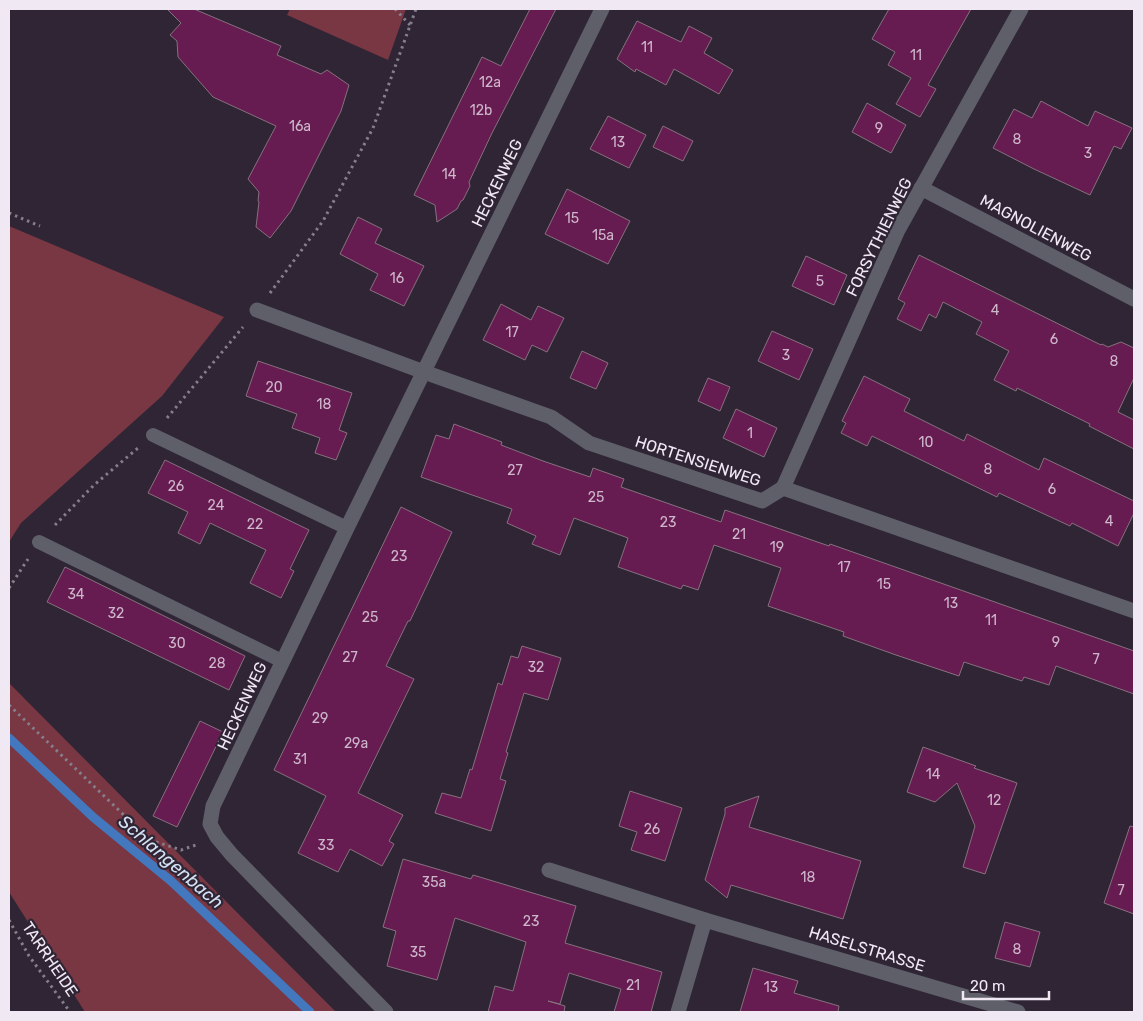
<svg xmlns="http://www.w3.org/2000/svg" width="1143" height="1021" viewBox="0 0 1143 1021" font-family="Rubik,sans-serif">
	<rect width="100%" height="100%" fill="#2f2535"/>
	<!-- green -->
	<g fill="#783743">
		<polygon points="290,9 406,9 388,60 287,15"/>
		<polygon points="9,226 224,317 162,396 21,523 9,542"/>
		<polygon points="9,683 336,1012 85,1012 9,892"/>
	</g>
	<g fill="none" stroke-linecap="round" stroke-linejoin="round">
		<!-- stream -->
		<polyline stroke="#4378bf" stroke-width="9" points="9,738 93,817 171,881 310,1012"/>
	</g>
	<!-- building -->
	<g fill="#661b51" stroke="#86717e">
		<polygon points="167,9 194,9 281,46 277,55 321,74 327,70 349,85 341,111 291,211 270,238 256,227 259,202 258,201 259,192 248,179 276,126 213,97 178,57 177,41 170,35 181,23"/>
		<polygon points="530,9 556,9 492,133 469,182 470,186 463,200 461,201 457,209 437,222 435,205 414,195 482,57 501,66"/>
		<polygon points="889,9 971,9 928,85 936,89 920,117 896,104 911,78 888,65 895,52 872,39"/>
		<polygon points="637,21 681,42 689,26 712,38 704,53 733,70 719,94 674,69 666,85 636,69 635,72 617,59"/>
		<polygon points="1041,101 1088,126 1095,111 1132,128 1121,149 1114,146 1090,195 1034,169 993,148 1014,109 1032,118"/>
		<polygon points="867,103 906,125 891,153 852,132"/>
		<polygon points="608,116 646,135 629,168 590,149"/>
		<polygon points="663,126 693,141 683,161 653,147"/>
		<polygon points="567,189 630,221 608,264 545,234"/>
		<polygon points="358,217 382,229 375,243 424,266 404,306 370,290 378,274 340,254"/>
		<polygon points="919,255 1101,345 1102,344 1108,347 1121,342 1134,348 1134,378 1118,412 1134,420 1134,449 1089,426 1090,424 1017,388 1016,391 994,380 1009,351 976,334 982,322 943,302 936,318 929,314 921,331 897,319 905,303 898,299"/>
		<polygon points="806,256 847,275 834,305 792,286"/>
		<polygon points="501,304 531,320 538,306 564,318 547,352 532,345 525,360 483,340"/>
		<polygon points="772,331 813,349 799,380 758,361"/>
		<polygon points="582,351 608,363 596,389 570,378"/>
		<polygon points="258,361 352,393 339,430 347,433 336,460 315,453 320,438 292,428 297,414 246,396"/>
		<polygon points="864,376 910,399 904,411 964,441 967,434 1039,470 1044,458 1134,501 1134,513 1118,546 1072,523 1070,526 999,493 997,497 872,436 867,446 841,433 846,423 842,421"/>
		<polygon points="708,378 730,387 720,411 698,401"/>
		<polygon points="736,409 777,428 764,457 723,438"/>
		<polygon points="454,424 502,442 501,445 543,461 590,477 593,468 624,479 621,487 721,522 725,510 829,546 830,544 1134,651 1134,694 1056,666 1049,685 1024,677 1022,681 964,662 959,676 896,655 843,636 844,632 768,606 781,568 714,545 698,590 683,585 681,589 618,567 628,538 574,518 560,555 532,544 536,536 507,523 512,509 421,477 436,435 449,439"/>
		<polygon points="165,460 309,530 290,569 294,571 281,598 250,583 266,550 210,523 200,544 178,533 188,512 148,493"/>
		<polygon points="401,507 452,532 410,621 408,621 386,666 414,679 358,793 403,815 389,841 394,844 382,866 350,849 338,872 298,853 326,796 274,770"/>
		<polygon points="65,567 245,656 229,690 47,602"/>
		<polygon points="522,646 561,658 548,700 524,693 506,752 508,753 500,779 506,781 491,831 435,813 442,793 461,798 470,769 472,770 498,683 502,685 511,656 518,658"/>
		<polygon points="200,721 223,732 177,827 153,816"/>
		<polygon points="923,747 976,766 974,768 1017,783 985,874 963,867 975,826 957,783 935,802 907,792"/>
		<polygon points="630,791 682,808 665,861 631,850 637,832 619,826"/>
		<polygon points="759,796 749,827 861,861 843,919 731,885 727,898 705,880 725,814 725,808"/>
		<polygon points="1130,826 1134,827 1134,914 1104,903"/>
		<polygon points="403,859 471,879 473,875 576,906 565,943 662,972 651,1012 614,1012 621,989 569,973 560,1004 548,1001 565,1006 564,1012 488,1012 495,986 513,991 526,942 455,918 437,980 387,966 396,931 383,927"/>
		<polygon points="1005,922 1040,932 1030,967 995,958"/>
		<polygon points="753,968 798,981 794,993 839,1006 838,1012 740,1012"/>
	</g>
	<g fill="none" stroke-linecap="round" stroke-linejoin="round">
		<!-- path -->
		<g stroke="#867e8b" stroke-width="3" stroke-dasharray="2.5 4" stroke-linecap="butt">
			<polyline points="395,9 410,25"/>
			<polyline points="9,213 40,226"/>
			<polyline points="270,293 323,221 373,128 416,9"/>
			<polyline points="167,418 243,327"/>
			<polyline points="55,525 94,485 138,448"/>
			<polyline points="9,588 28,559"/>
			<polyline points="9,705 150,840 181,850 196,845"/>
			<polyline points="9,920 29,956 70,1012"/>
		</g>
		<!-- lane -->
		<g stroke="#5e5f68" stroke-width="14">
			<polyline points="153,435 347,528"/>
			<polyline points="39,542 282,661"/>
		</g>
		<!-- street -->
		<g stroke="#5e5f68" stroke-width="15">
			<polyline points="921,188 1134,299"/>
			<polyline points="257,310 424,372 551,417 589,443 762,501 783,488 1134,611"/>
			<polyline points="783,488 898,230 1021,9"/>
			<polyline points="549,870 705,920 1018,1012"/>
			<polyline points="386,1012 232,855 217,837 210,824 213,806 347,528 602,9"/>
			<polyline points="678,1012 705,920"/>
		</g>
	</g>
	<g text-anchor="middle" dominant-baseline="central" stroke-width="4.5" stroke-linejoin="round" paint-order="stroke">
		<!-- number labels -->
		<g font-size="14" fill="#ceb6cb">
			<text x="647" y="47">11</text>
			<text x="916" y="55">11</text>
			<text x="490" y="82">12a</text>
			<text x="481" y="110">12b</text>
			<text x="300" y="126">16a</text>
			<text x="879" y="128">9</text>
			<text x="1017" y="139">8</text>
			<text x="618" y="142">13</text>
			<text x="1088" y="153">3</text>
			<text x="449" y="174">14</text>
			<text x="572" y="218">15</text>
			<text x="603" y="235">15a</text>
			<text x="397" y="278">16</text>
			<text x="820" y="281">5</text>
			<text x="995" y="310">4</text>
			<text x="512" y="332">17</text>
			<text x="1054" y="339">6</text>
			<text x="786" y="355">3</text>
			<text x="1114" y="361">8</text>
			<text x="274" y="387">20</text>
			<text x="324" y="404">18</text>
			<text x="750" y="433">1</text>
			<text x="926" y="442">10</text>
			<text x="988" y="469">8</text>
			<text x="515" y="470">27</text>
			<text x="176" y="486">26</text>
			<text x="1052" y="489">6</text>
			<text x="596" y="497">25</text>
			<text x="216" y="505">24</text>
			<text x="1109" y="521">4</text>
			<text x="668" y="522">23</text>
			<text x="255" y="524">22</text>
			<text x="739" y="534">21</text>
			<text x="777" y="547">19</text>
			<text x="399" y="556">23</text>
			<text x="844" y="567">17</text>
			<text x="884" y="584">15</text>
			<text x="76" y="594">34</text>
			<text x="951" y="603">13</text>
			<text x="116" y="613">32</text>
			<text x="370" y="617">25</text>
			<text x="991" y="620">11</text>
			<text x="1056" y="642">9</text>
			<text x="177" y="643">30</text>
			<text x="350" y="657">27</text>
			<text x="1096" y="659">7</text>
			<text x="217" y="663">28</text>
			<text x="536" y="667">32</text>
			<text x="320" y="718">29</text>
			<text x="356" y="743">29a</text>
			<text x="300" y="759">31</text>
			<text x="933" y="774">14</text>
			<text x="994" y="800">12</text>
			<text x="652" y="829">26</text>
			<text x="326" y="845">33</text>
			<text x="808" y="877">18</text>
			<text x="434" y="882">35a</text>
			<text x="1121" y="890">7</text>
			<text x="531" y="921">23</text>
			<text x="1017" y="949">8</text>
			<text x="418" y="952">35</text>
			<text x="633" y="985">21</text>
			<text x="771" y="987">13</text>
		</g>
		<!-- street labels -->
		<g font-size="16" fill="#f0e9f4" stroke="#2f2535">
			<text transform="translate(497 183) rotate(-64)">HECKENWEG</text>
			<text transform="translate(1036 228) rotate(28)">MAGNOLIENWEG</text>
			<text transform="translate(879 237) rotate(-64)">FORSYTHIENWEG</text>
			<text transform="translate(698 461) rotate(18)">HORTENSIENWEG</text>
			<text transform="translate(242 706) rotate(-65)">HECKENWEG</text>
			<text transform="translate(867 949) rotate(17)">HASELSTRASSE</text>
			<text transform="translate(50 959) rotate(56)">TARRHEIDE</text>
		</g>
		<!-- water labels -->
		<g font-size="18" font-style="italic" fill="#d3e2f5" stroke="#2f2535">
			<text transform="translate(171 862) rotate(41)">Schlangenbach</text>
		</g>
	</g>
	<!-- border -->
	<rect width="1143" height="1021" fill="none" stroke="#f0e9f4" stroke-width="20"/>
	<!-- scale -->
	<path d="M963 991v8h86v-8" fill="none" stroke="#f0e9f4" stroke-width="2.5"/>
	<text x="970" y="991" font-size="15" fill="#f0e9f4" stroke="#2f2535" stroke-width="4" paint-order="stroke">20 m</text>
</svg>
